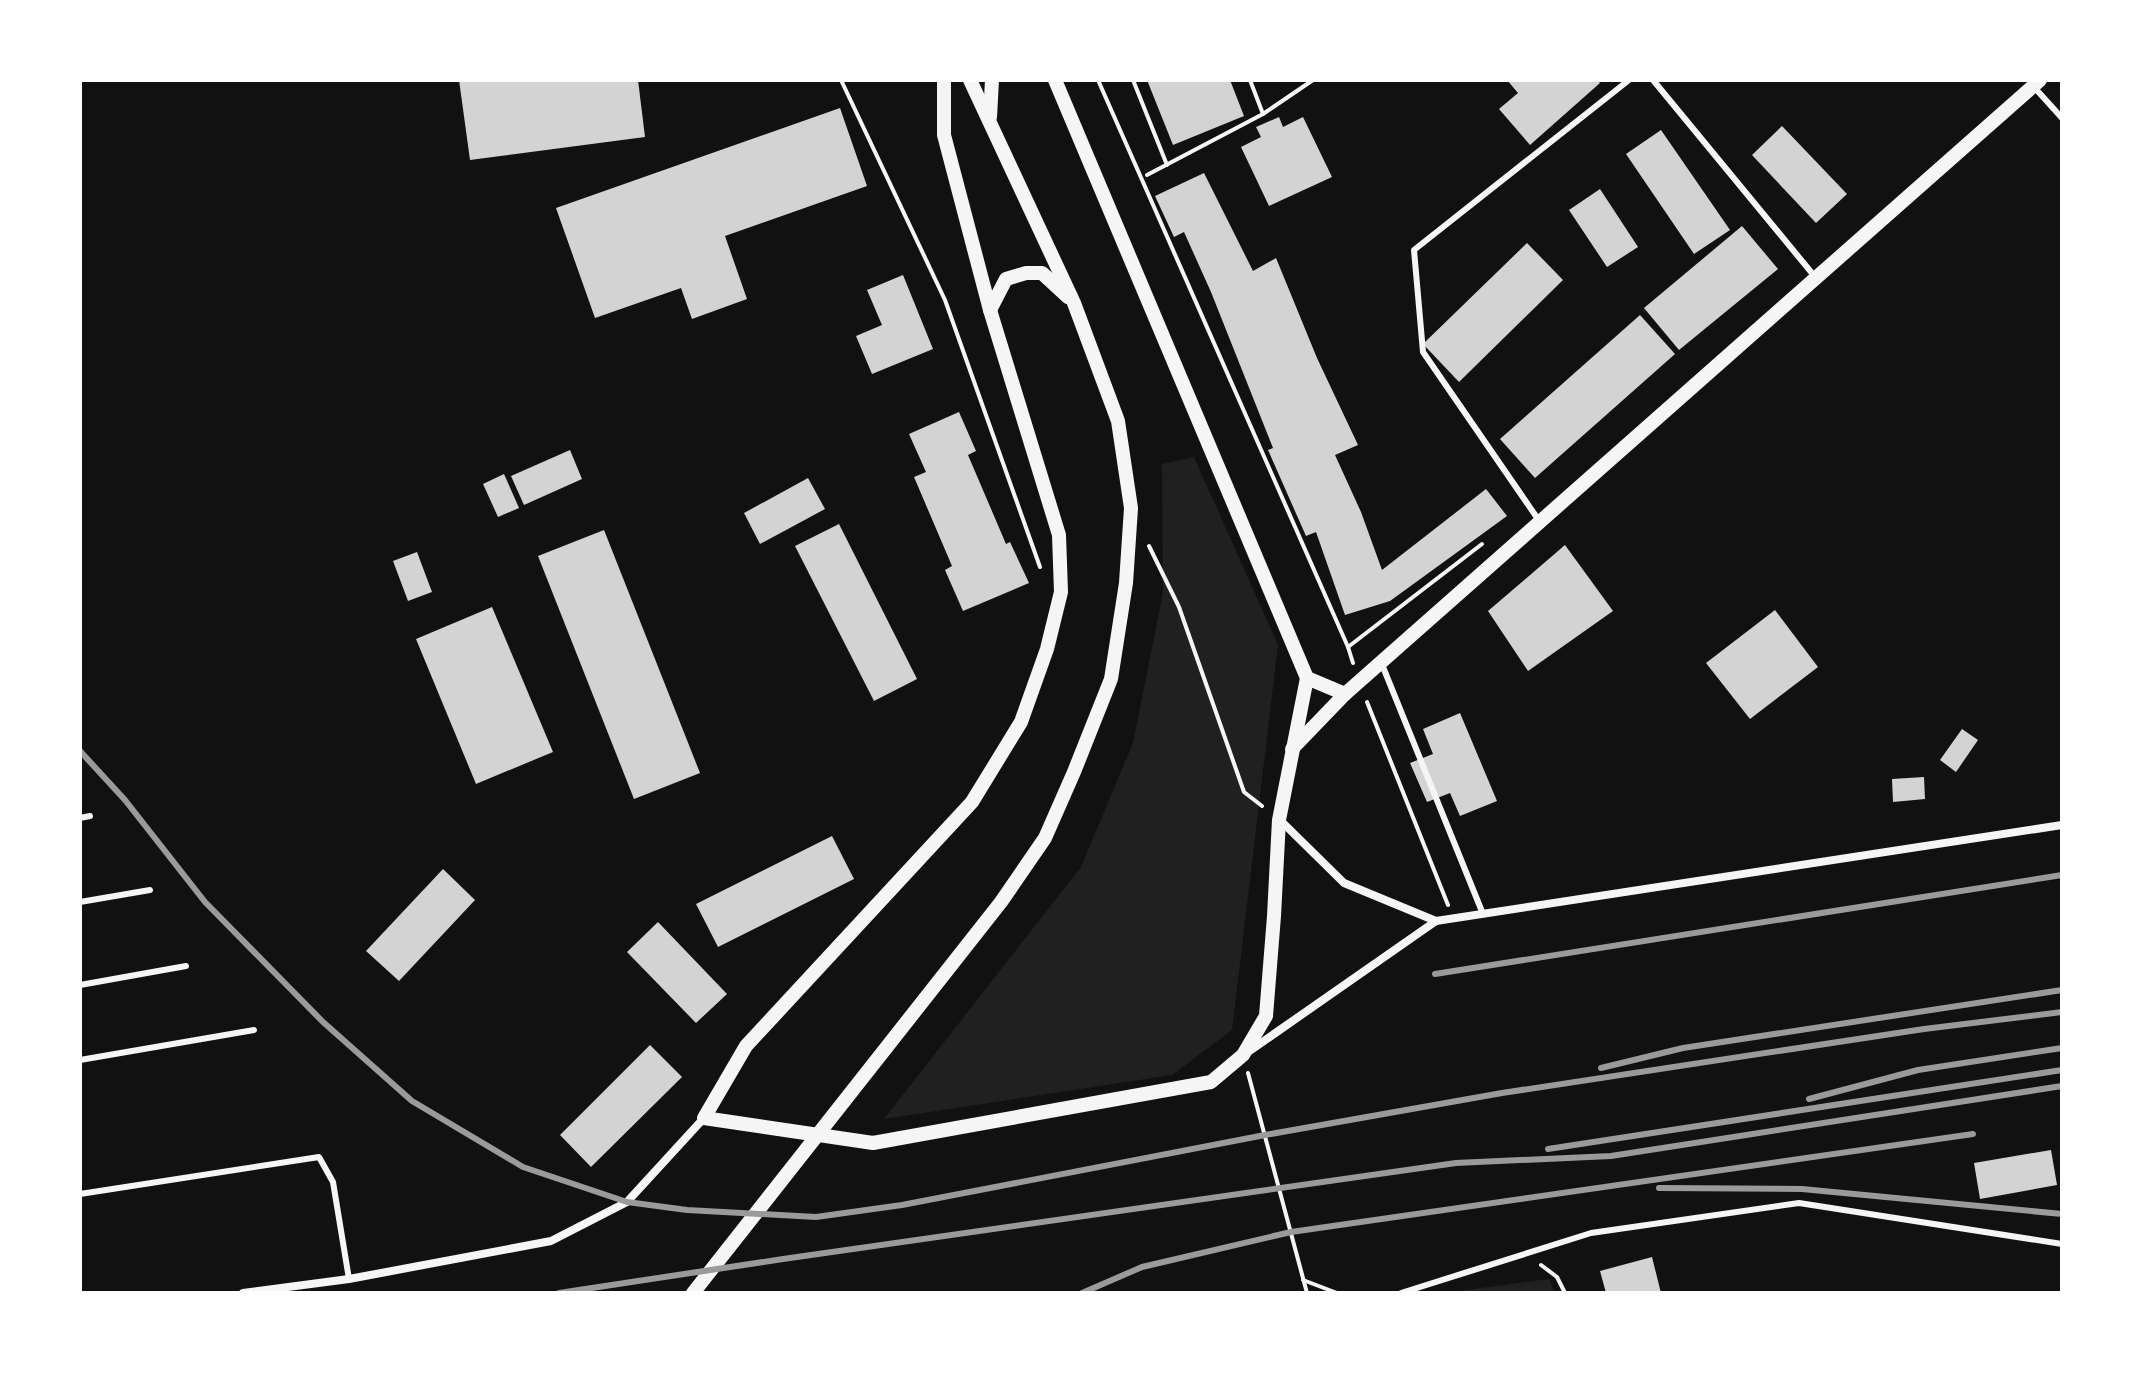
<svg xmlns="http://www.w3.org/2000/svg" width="2142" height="1373" viewBox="0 0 2142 1373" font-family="'PT Sans Narrow',sans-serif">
	<rect width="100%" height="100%" fill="#111"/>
	<!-- green -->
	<g fill="#202020">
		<polygon points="1194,457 1278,645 1232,1030 1172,1075 884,1119 1081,867 1133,743 1163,592 1162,464"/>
		<polygon points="1549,1279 1555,1293 1444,1293"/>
	</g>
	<!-- building -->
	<g fill="#d3d3d3">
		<polygon points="459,80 638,80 645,137 470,160"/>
		<polygon points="1147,80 1230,80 1244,116 1173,145"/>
		<polygon points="1507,80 1597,80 1600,83 1530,145 1499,109 1518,93"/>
		<polygon points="840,108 867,186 725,236 747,299 692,319 681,288 595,318 556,208"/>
		<polygon points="1279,117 1283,127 1303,117 1332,177 1269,206 1241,147 1261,137 1256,127"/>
		<polygon points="1782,126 1847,194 1816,223 1752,155"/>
		<polygon points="1661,130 1730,230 1694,254 1626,154"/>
		<polygon points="1204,173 1253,271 1276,258 1317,358 1358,445 1335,455 1361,512 1382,570 1486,489 1507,516 1390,601 1345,615 1316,532 1306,536 1268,450 1273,448 1211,292 1184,232 1174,237 1155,196"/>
		<polygon points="1600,189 1638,247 1607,267 1569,210"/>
		<polygon points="1742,226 1778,269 1679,350 1644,308"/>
		<polygon points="1527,243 1563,280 1459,382 1423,344"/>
		<polygon points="903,275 933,349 872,374 856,336 882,325 867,290"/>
		<polygon points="1640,315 1675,354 1535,478 1500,439"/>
		<polygon points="959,412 976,451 968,455 1006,544 1010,542 1029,583 963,611 945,570 952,566 914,477 926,472 909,434"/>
		<polygon points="570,450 582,479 524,505 511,476"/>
		<polygon points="504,474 519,508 498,517 483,484"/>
		<polygon points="808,478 825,509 760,544 744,513"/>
		<polygon points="839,524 917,679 874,701 795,546"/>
		<polygon points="604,530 700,773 634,799 538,556"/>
		<polygon points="1565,545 1613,611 1528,671 1488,611"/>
		<polygon points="417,552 432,592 408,601 393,561"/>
		<polygon points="492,607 553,752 476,784 416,639"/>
		<polygon points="1775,610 1818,667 1750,719 1706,663"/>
		<polygon points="1460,713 1497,801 1460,816 1450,793 1427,802 1410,763 1433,754 1423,729"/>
		<polygon points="1962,729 1978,740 1956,772 1940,760"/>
		<polygon points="1924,777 1925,799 1893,802 1892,779"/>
		<polygon points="832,836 854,879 718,947 696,904"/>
		<polygon points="443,869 475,900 399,981 366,951"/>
		<polygon points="658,922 727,994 696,1023 627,952"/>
		<polygon points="650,1045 682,1077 591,1167 560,1135"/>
		<polygon points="2051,1150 2057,1185 1980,1199 1974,1163"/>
		<polygon points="1652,1257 1661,1293 1606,1293 1600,1271"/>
	</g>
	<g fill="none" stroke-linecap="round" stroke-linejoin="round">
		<!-- path -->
		<g stroke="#f5f5f5" stroke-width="4">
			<polyline points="841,80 945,300 1040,567"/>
			<polyline points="1098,80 1348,647 1353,663"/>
			<polyline points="1133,80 1167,165"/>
			<polyline points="1250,80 1263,114"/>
			<polyline points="1147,175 1263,114 1313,80"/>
			<polyline points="1149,546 1179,607 1244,792 1262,806"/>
			<polyline points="1348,647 1482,544"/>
			<polyline points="1367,702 1448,905"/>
			<polyline points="1248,1073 1307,1293"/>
			<polyline points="1541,1265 1557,1277 1565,1293"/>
			<polyline points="1303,1280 1337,1293"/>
		</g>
		<!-- service -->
		<g stroke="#f5f5f5" stroke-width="6">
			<polyline points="1653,80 1816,278"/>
			<polyline points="2033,86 2062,118"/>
			<polyline points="1540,522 1423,352 1414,250 1629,80"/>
			<polyline points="1381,662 1483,914"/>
			<polyline points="80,818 90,816"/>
			<polyline points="80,902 150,890"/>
			<polyline points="80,985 186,966"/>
			<polyline points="80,1060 254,1030"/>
			<polyline points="80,1194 319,1157 333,1182 349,1279"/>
			<polyline points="1401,1293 1591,1233 1799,1203 2062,1244"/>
		</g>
		<!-- minor -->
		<g stroke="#f5f5f5" stroke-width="8">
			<polyline points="1280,820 1344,883 1436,921"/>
			<polyline points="1251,1050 1436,921 2062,825"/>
			<polyline points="243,1293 349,1279 551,1241 627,1202 704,1118"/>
		</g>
		<!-- tertiary -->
		<g stroke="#f5f5f5" stroke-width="14">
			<polyline points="944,80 944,135 990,310 1059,535 1061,592 1047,649 1021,722 972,802 746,1046 704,1118 873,1143 1211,1082 1243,1055 1266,1016 1274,916 1279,820 1307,678"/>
			<polyline points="1055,80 1307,678 1345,694"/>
			<polyline points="990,117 992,80"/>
			<polyline points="990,310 1006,279 1026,273 1042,273 1068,297"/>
			<polyline points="1292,749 1345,694 2040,80"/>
			<polyline points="693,1293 1001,902 1045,838 1074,772 1111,679 1126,583 1131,508 1118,421 1074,303 970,80"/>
		</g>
		<!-- rail -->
		<g stroke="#9a9a9a" stroke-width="6">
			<polyline points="80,751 125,800 205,902 323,1022 412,1101 523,1167 627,1202 687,1210 816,1217 902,1205 1265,1135 1502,1093 1924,1029 2062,1012"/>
			<polyline points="1435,974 2062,875"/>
			<polyline points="1601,1068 1683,1048 2062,990"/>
			<polyline points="1809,1099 1918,1070 2062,1048"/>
			<polyline points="1548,1149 2062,1070"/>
			<polyline points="1659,1188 1802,1189 2062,1214"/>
			<polyline points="559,1293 783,1259 1456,1163 1611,1156 2062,1086"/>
			<polyline points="1082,1293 1142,1267 1291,1232 1973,1134"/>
		</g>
	</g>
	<!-- border -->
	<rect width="2142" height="1373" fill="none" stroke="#ffffff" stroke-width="164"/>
</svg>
